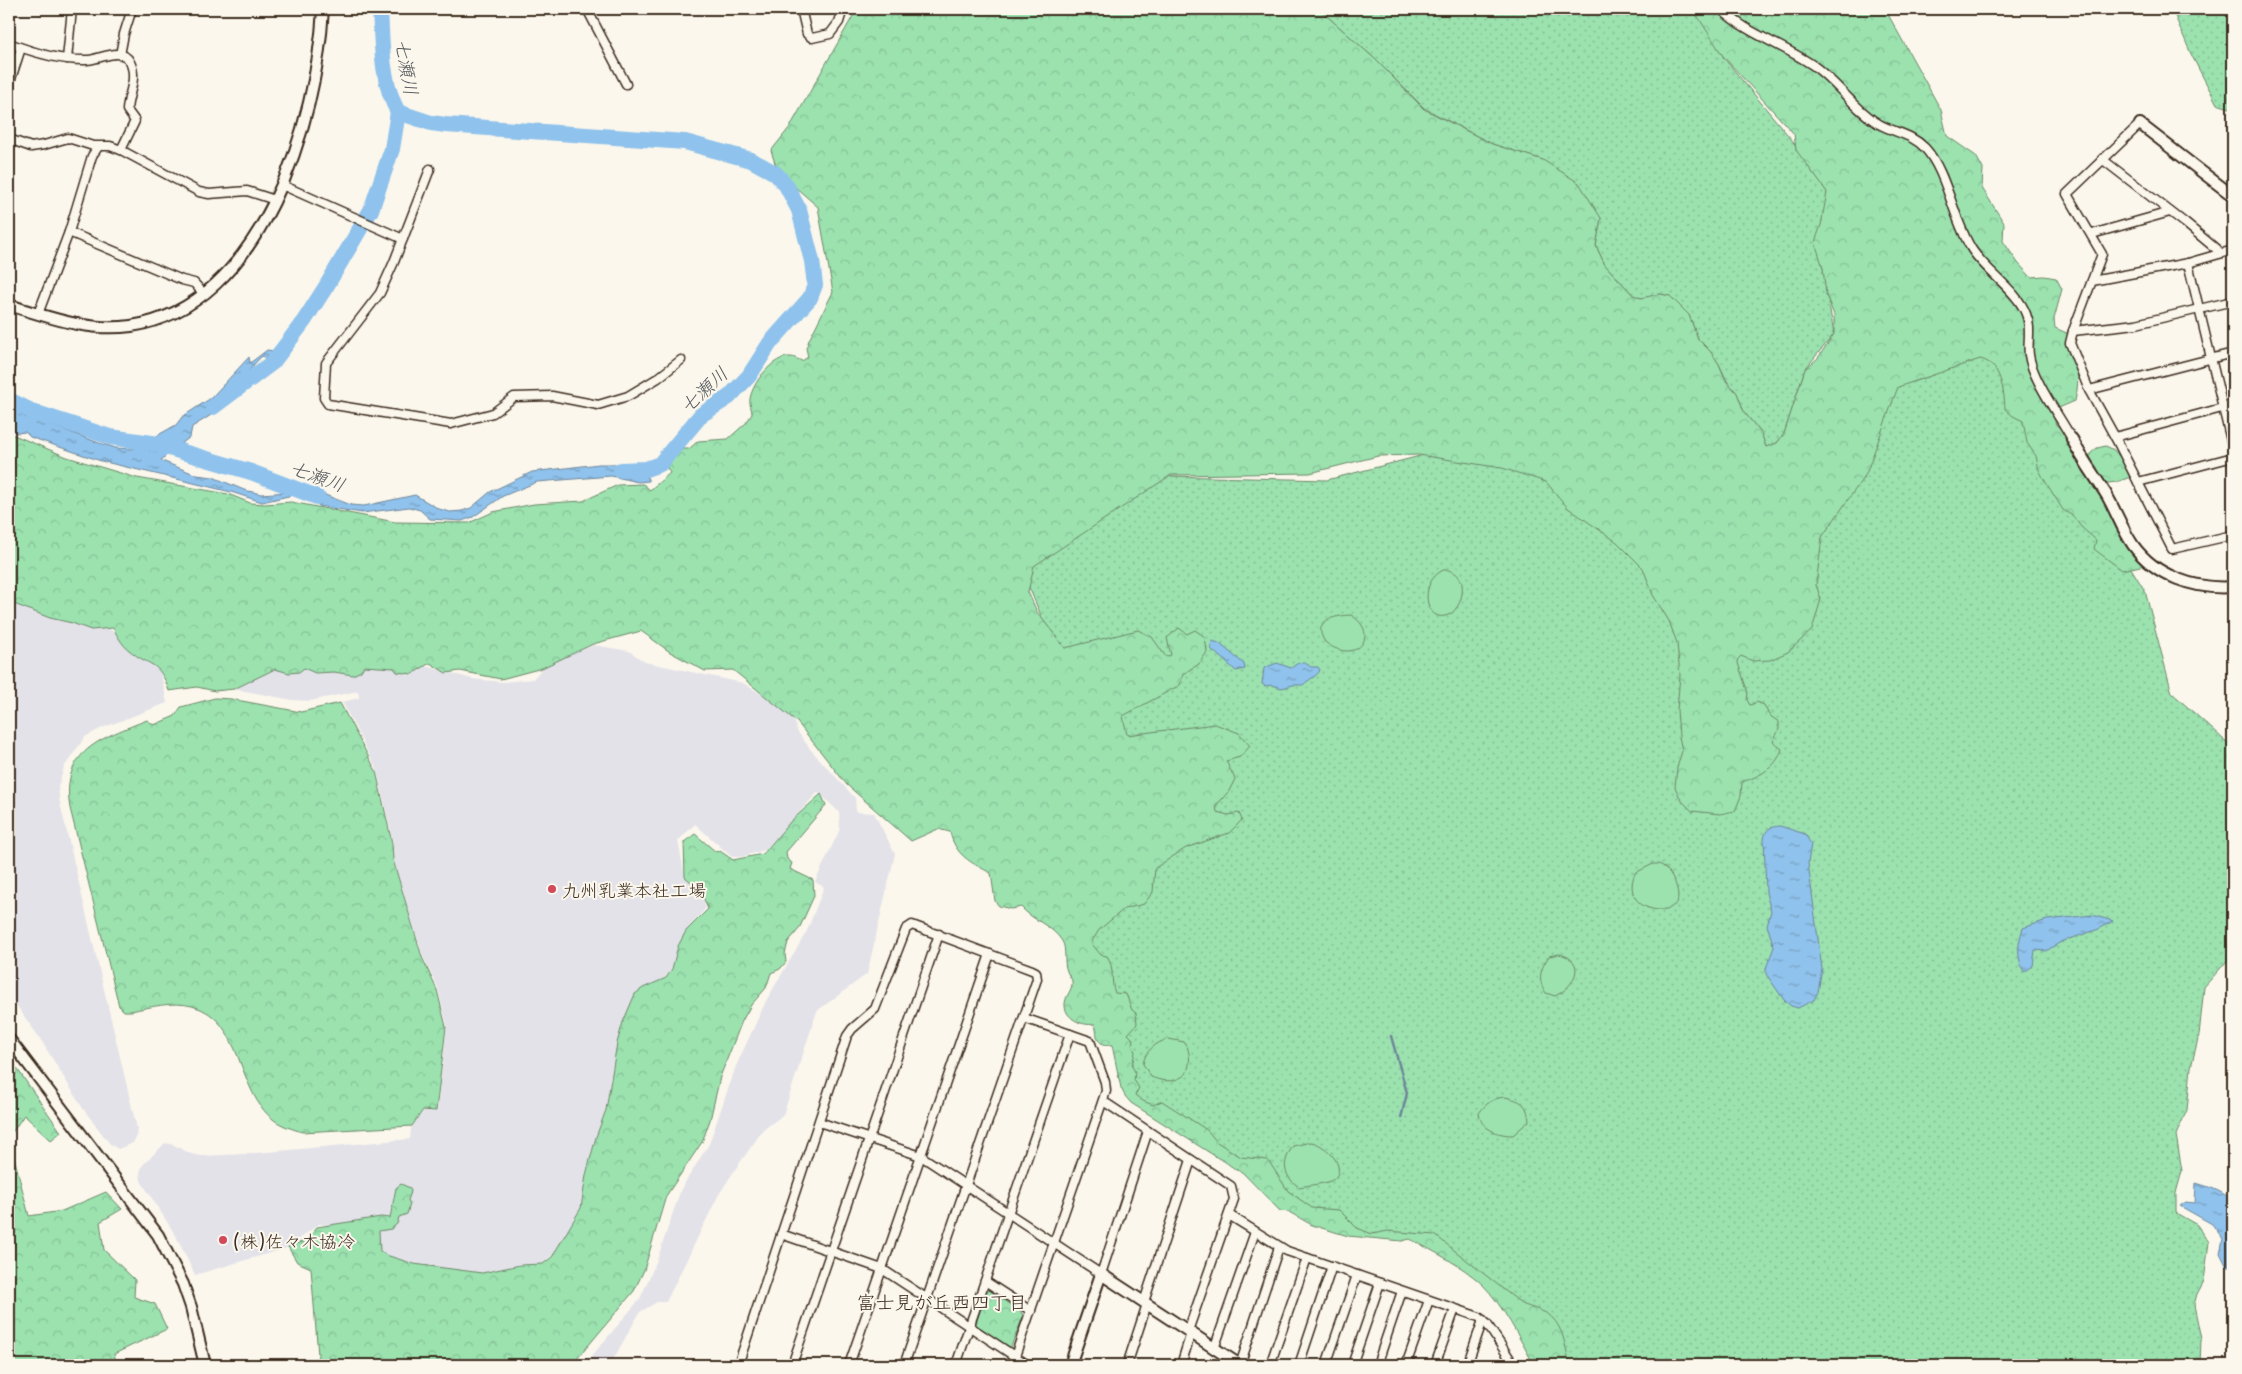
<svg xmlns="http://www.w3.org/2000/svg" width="2242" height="1374" viewBox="0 0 2242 1374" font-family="'Playpen Sans','Klee One',sans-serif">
	<defs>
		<pattern id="grass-dots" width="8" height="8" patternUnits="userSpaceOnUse" patternTransform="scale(1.25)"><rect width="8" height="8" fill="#9be2af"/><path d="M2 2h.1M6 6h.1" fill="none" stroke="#86c296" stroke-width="1.8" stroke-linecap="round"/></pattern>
		<pattern id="forest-crowns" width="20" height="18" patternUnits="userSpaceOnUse" patternTransform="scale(1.25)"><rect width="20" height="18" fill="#9be2af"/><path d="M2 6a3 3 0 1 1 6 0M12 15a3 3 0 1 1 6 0" fill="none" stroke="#86c296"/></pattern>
		<pattern id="water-ripples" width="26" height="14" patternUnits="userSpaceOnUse" patternTransform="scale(1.25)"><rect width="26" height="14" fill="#8fc2ec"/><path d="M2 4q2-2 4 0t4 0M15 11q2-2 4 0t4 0" fill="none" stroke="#769ebf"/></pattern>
	</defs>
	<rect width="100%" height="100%" fill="#fbf7ec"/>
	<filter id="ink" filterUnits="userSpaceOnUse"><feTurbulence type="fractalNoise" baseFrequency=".02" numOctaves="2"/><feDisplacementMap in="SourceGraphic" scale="10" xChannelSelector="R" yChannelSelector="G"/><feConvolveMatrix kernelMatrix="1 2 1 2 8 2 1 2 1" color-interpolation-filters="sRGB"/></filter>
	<g filter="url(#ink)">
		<!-- built -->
		<g fill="#e3e2e9">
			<polygon points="9,600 106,628 121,635 148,657 160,669 167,703 102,728 85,737 64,767 58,787 60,803 137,1129 136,1137 133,1143 118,1149 110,1144 84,1110 39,1037 9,995"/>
			<polygon points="594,645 629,651 645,662 743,683 773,701 793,715 797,731 811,750 855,798 856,812 874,813 895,854 867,974 817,1011 783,1115 763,1130 734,1171 718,1196 666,1302 657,1302 640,1312 610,1365 584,1365 640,1299 657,1260 681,1189 709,1144 736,1066 766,1001 807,931 824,887 815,882 840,829 839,812 818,792 765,850 741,857 732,857 695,824 678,841 685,877 700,889 706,908 686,931 678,946 672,969 661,982 615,1056 606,1110 596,1137 586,1175 581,1208 557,1250 543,1264 520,1265 482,1273 445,1273 378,1256 379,1231 319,1224 287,1248 195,1275 176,1236 141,1181 140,1172 142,1166 165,1143 174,1145 191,1154 201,1156 244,1154 410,1139 411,1128 424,1110 437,1111 447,1026 438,988 423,956 393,860 393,842 377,770 342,702 359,698 358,691 310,701 292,700 229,688 235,651 359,664 429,667 472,679 503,682 533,679 546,664"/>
		</g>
		<!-- grass -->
		<g fill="url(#grass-dots)" stroke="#6b8666">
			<polygon points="1319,9 1733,9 1723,57 1792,140 1827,192 1823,268 1834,334 1805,369 1784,434 1777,443 1766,447 1761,433 1744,412 1737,393 1727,381 1719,364 1710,351 1698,339 1689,315 1670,296 1660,294 1641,298 1633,295 1605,265 1596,246 1601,218 1543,160 1492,144 1424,108 1375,59"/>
			<polygon points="2172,9 2233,9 2233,109 2217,104 2191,54"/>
			<polygon points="1990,338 2145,591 2172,693 2233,748 2233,954 2204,987 2199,1035 2191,1067 2187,1110 2176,1135 2182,1171 2176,1193 2176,1213 2197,1225 2209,1242 2204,1281 2197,1294 2194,1305 2201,1339 2200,1365 1564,1365 1506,1296 1444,1251 1410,1236 1362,1233 1313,1218 1135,1098 1126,1062 1083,1005 1113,755 1060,661 1021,568 1169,476 1327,480 1451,448 1509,464 1563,489 1733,646 1792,649 1820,598 1802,544 1892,375"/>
		</g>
		<!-- forest -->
		<g fill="url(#forest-crowns)" stroke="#6b8666">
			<path d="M 857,9 L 1319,9 L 1375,59 L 1424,109 L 1492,144 L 1543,160 L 1579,183 L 1601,218 L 1596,246 L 1605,265 L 1633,295 L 1641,298 L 1660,294 L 1670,296 L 1689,315 L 1698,339 L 1710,351 L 1719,364 L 1726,381 L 1737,393 L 1744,412 L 1761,433 L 1766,447 L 1777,443 L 1784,434 L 1805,369 L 1818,358 L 1834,334 L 1834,315 L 1826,295 L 1823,268 L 1815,242 L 1821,225 L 1827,192 L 1796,150 L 1794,134 L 1723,56 L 1693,9 L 1885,9 L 1941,110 L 1947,136 L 1976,156 L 1983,169 L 1982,188 L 2004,223 L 2003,241 L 2018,263 L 2031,277 L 2044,276 L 2056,278 L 2062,289 L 2054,319 L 2055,328 L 2069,334 C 2076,357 2081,377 2075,401 L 2061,407 L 2053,414 L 2056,425 L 2067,432 L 2064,437 L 2072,452 L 2090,461 L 2090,454 L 2097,448 L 2106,446 L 2114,450 L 2119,456 L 2125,457 L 2133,476 L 2117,482 L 2099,484 C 2108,513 2123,543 2145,565 L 2122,570 L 2094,549 L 2096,540 L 2081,527 L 2073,516 L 2063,510 L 2045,481 L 2039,470 L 2036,456 L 2027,443 L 2023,421 L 2013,416 L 2005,409 C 2004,391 2001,363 1980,359 L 1898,387 L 1866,474 L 1822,537 L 1816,585 L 1821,599 L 1812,630 L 1788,652 L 1770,660 L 1753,661 L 1741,656 L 1737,660 L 1748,693 L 1747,700 L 1750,705 L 1757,702 L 1764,705 L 1769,715 L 1779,722 L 1779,729 L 1773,742 L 1782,749 C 1776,768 1760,776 1742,782 L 1741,796 L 1735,811 L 1720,814 L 1692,811 L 1681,800 L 1675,787 L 1677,768 L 1682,751 L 1679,736 L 1677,710 L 1680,675 L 1677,643 L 1669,621 L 1653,595 L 1643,568 L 1617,542 L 1568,508 L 1546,482 L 1502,468 L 1419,455 L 1378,456 L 1310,473 L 1171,475 L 1034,566 L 1028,592 L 1037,612 L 1065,648 L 1138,630 L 1152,637 L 1166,657 L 1171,655 L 1167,638 L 1179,628 L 1187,634 L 1195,630 L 1205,637 L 1207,652 L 1199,664 L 1183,674 L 1180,685 L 1123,716 L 1127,735 L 1215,724 L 1239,733 L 1250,746 L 1240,757 L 1226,761 L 1235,779 L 1229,791 L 1216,806 L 1217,812 L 1228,815 L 1239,813 L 1242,820 L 1229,833 L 1186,848 L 1155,868 L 1153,892 L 1144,904 L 1124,909 L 1099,930 L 1091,943 L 1101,955 L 1107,956 C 1115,967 1110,981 1115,993 L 1126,994 L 1132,1010 L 1136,1013 L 1137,1024 L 1128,1034 L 1133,1039 L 1132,1045 L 1135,1052 L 1132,1066 L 1135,1072 L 1134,1080 L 1139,1088 L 1135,1095 L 1143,1101 L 1153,1105 L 1162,1101 L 1207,1130 L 1217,1142 L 1241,1157 L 1268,1160 L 1288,1191 L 1312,1208 L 1339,1210 L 1357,1228 L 1372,1234 L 1388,1231 L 1435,1235 L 1522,1304 C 1529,1307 1543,1311 1548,1314 C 1564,1326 1565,1347 1570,1365 L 1534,1365 C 1520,1339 1503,1305 1482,1284 C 1461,1265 1435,1252 1410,1239 L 1402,1241 L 1348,1236 L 1312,1225 L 1289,1212 L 1280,1211 L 1242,1172 C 1232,1169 1228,1162 1218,1158 L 1131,1103 L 1125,1096 L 1121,1088 L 1112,1045 C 1094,1045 1098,1036 1095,1024 C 1081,1027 1060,1016 1066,999 C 1068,993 1073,988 1072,981 C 1071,977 1068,975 1067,971 C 1063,962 1067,949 1062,941 C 1052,925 1033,921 1021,907 L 1011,909 L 999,906 L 995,901 L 991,873 C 971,863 955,855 950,832 L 938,829 L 911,841 L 847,785 L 797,722 L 733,670 L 705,671 L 670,652 L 641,631 L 593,644 L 542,668 L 501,679 L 460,671 L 446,673 L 430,663 L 412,674 L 397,672 L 394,668 L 364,666 L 361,671 L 353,675 L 334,672 L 315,673 L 304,668 L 299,672 L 289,673 L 275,669 L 234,689 L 215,691 L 197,687 L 169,691 C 159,659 150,668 129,650 C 122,645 117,635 113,628 L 91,630 L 72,623 L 50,618 L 9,602 L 9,433 L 67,457 L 137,478 L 228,494 L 250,503 L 265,504 L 291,502 L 395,522 L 469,523 L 493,512 L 534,504 L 583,501 L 618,485 L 643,484 L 650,490 L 670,473 L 665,464 L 683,449 L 689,449 L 698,441 L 728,439 L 746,423 L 752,414 C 752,409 749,404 750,399 C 752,384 773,355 791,357 C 794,357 799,360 802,361 L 808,357 L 806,348 L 809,340 L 833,292 L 818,207 L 778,172 L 771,151 L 790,127 Z"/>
			<path d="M 215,698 L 231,699 L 301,712 L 340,703 L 376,771 L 392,843 L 393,860 L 422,957 L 437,990 L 446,1027 L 436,1111 L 423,1110 L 412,1126 L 302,1132 C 293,1129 282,1126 274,1120 C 236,1092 244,1019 192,1006 C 172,1001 151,1007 131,1011 L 124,1011 L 119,1006 L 70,808 C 60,750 102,738 147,720 L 154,725 L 175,716 L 181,707 Z"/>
			<polygon points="821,794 826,805 786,852 787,859 792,863 790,869 813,880 814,896 799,929 788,942 785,954 786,962 780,969 771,973 766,988 751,1005 742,1021 720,1077 710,1120 702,1142 666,1196 644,1270 634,1291 572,1365 315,1365 318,1355 311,1268 297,1262 288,1247 307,1240 317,1227 381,1217 390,1218 396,1188 401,1184 410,1188 411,1192 408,1200 410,1204 407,1214 399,1217 397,1224 391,1229 379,1231 380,1251 386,1255 414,1264 482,1273 520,1265 543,1264 552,1257 581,1208 586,1175 596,1137 606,1110 617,1043 623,1022 635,994 643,988 666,978 672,969 678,946 686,931 708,909 700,889 685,877 684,842 695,834 716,852 720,851 733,860 763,854 790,822"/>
			<polygon points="9,1057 61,1132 51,1140 24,1115 9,1137 29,1216 62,1211 106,1192 122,1209 100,1222 104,1250 135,1280 134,1297 155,1304 167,1329 114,1354 117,1365 11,1365 9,1359"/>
			<polygon points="989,1290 1022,1313 1023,1317 1010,1349 977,1326 976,1323 987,1291"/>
		</g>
		<!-- garden -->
		<g fill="#9be2af" stroke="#6b8666">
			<path d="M 1446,569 C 1450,571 1456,572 1459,577 C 1467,588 1460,613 1445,616 C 1424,621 1418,579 1446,569 Z"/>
			<path d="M 1351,615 C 1382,634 1356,667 1325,642 C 1311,620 1334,616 1351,615 Z"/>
			<path d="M 1653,864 C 1656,864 1659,864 1661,865 C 1672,870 1681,892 1677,903 L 1667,910 C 1642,912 1625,897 1635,873 Z"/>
			<path d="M 1559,954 C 1588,960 1575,987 1555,996 L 1546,993 C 1537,980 1540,969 1549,956 Z"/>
			<path d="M 1169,1039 L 1184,1042 C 1191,1052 1191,1063 1186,1074 C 1175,1083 1164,1082 1151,1077 L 1143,1064 C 1145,1051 1156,1042 1169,1039 Z"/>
			<path d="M 1505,1097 C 1522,1101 1527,1103 1529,1121 L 1513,1135 C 1499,1135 1481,1130 1479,1113 C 1486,1104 1492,1098 1505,1097 Z"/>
			<path d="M 1311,1142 C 1325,1144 1348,1166 1334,1179 C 1328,1184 1308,1185 1299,1187 C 1282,1175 1282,1162 1293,1146 Z"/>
		</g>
		<!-- water -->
		<g fill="url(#water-ripples)" stroke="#6d859a">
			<path d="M 284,339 L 285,343 L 280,355 L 283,355 L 290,344 L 293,343 L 289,353 L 279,363 L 270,354 L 266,358 L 262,356 C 245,372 235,394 219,409 C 211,416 201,421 192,427 L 190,437 L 162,459 L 162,461 L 197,475 L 213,477 L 244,490 L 261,494 L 288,492 L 300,488 L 315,491 L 351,505 L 364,506 L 415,495 L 439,509 L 450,512 L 462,511 L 471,508 L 490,492 L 532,472 L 599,464 L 640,464 L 649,481 L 638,482 L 611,476 L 537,482 L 503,496 L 473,517 L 462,521 L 430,519 L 420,510 L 409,507 L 362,513 L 319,506 L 315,502 L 317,498 L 293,495 L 262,502 L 231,492 L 101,461 L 30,437 L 25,432 L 17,433 L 9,429 L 9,409 L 99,443 L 116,448 L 133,449 L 176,425 L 182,417 L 211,398 L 249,357 L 250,363 L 267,350 L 275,351 Z"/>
			<polygon points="1212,641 1219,643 1244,664 1245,669 1236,671 1211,649"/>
			<path d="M 1304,662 L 1311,667 L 1318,667 L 1320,670 C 1318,676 1309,679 1303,685 L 1293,685 L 1282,688 L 1272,685 L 1265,686 L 1262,684 L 1264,668 L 1277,663 L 1291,668 L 1298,663 Z"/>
			<path d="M 1780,826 L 1805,834 L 1811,844 L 1808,863 L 1822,969 L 1818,992 L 1814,1000 L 1798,1008 L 1791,1006 L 1784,1000 L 1766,974 L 1766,968 L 1774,947 L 1767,925 L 1771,911 L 1766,893 L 1764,839 C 1766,828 1770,827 1780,826 Z"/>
			<path d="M 2092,915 L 2113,921 L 2099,929 L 2061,942 L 2046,951 L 2035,950 L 2033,966 L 2024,972 C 2016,957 2018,943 2023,928 L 2047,920 Z"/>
			<path d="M 2196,1183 C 2209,1187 2224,1191 2233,1202 L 2233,1267 L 2227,1267 L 2220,1253 L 2223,1239 L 2212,1224 L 2180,1206 L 2186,1202 L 2195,1203 Z"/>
		</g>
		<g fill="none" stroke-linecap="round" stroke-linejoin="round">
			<!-- stream -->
			<polyline stroke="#6d859a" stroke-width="2.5" points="1391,1036 1407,1093 1401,1118"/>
			<!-- river -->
			<g stroke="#8fc2ec" stroke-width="16">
				<path d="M 380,9 C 382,43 381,81 398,112 L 431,123 L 446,125 L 685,142 L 751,160 L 775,173 L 786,185 L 799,210 L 812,261 L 815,285 L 810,298 L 770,343 L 749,376 L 729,397 L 701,415 L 660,464 L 646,469 L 621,470"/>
				<polyline points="9,400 31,411 110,437 152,443 251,472 317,497"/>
				<polyline points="213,407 273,362 304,321 327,285 371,210 392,149 398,112"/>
			</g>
			<!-- street casing -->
			<g stroke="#3b2a1e" stroke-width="11">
				<g id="street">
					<polyline points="587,9 626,84"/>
					<polyline points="801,9 807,34 812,38 830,34 839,22 843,9"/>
					<path d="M 1721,9 C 1747,34 1784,45 1814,66 C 1838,83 1854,109 1879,124 C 1895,133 1912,134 1925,148 C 1947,172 1953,219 1971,248 C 1984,270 2018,291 2026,314 C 2032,328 2027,342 2029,355 C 2032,379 2060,417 2072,439"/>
					<path d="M 9,43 C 32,52 62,61 87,60 C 99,60 122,45 130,62 C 138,79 128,93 127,110 L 135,121 L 121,150 L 110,146 L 93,146 L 68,138 L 44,145 L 31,147 L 9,139"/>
					<polyline points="120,55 124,34 132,9"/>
					<polyline points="67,59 72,9"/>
					<polyline points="9,85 21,48"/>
					<polyline points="2140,124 2067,194 2102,254 2073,331 2070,343 2089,390 2115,437 2233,405"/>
					<polyline points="121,150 199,192 209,194 247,191 275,200"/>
					<polyline points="2102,159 2185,223 2221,253"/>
					<polyline points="430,169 394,262 380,293 326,363 324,398 328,404 451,424 493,413 514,397 552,396 598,405 628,396 658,378 681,360"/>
					<polyline points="282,185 403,239"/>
					<polyline points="69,232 182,280 194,283 204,294"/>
					<polyline points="2092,234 2170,212"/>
					<polyline points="2233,250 2188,263 2233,449"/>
					<polyline points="2092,281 2188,263"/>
					<polyline points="38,314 69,232 92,156 98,147"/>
					<polyline points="2073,331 2136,324 2233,301"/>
					<polyline points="2089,390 2233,353"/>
					<polyline points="2115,437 2172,549 2233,535"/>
					<polyline points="2138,482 2233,457"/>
					<polyline points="1103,1101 1231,1186 1234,1199 1188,1331"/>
					<polyline points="819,1122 921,1156 1101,1274 1148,1131"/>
					<polyline points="1229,1215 1287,1251 1479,1317 1487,1324 1514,1365"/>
					<polyline points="781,1234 882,1269 1028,1365"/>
					<polyline points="985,1281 1031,1311"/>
					<polyline points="1144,1302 1191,1160"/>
					<polyline points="1214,1349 1255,1232"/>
					<polyline points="738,1365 847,1036 852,1029 875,1009 906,929 912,925 1032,970 1036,972 1037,979 904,1365"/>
					<polyline points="792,1365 939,934"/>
					<polyline points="849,1365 990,954"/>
					<polyline points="956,1365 1070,1034"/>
					<polyline points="1012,1365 1106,1091 1105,1082 1090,1041 1024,1018"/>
					<polyline points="1127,1365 1147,1304"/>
					<polyline points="1181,1365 1191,1333"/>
					<polyline points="1240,1365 1279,1247"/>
					<polyline points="1270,1365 1307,1258"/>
					<polyline points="1299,1365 1332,1266"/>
					<polyline points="1326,1365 1357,1275"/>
					<polyline points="1352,1365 1380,1283"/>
					<polyline points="1377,1365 1402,1291"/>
					<polyline points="1406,1365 1429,1300"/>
					<polyline points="1435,1365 1455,1309"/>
					<polyline points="1467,1365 1483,1320"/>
				</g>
			</g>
			<!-- secondary casing -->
			<g stroke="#3b2a1e" stroke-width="14">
				<g id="secondary">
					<polyline points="2140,124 2233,196"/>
					<path d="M 9,305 C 48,317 89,332 131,326 C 262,307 317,121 323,9"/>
					<path d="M 2072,439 C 2082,459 2094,475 2106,494 C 2116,511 2122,529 2133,545 C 2155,576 2195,590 2233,587"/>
					<polyline points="9,1039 158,1235 183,1284 191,1307 205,1365"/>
					<polyline points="1070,1365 1101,1274 1240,1365"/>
				</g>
			</g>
			<!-- street -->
			<use href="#street" stroke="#fbf7ec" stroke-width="8"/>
			<!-- secondary -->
			<use href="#secondary" stroke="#fbf7ec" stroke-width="10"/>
		</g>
	</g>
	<!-- markers -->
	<g fill="#d1495b" stroke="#fbf7ec" stroke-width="2">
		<circle cx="552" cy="889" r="5"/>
		<circle cx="223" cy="1240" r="5"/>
	</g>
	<g text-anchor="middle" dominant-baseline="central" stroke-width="4" stroke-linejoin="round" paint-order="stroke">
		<!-- poi labels -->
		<g font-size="18" fill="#3b2a1e" stroke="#fbf7ec" text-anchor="start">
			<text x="562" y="889">九州乳業本社工場</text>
			<text x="233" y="1240">(株)佐々木協冷</text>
		</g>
		<!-- water labels -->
		<g font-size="19" font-style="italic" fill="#54585c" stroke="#fbf7ec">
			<text transform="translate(408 67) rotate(80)">七瀬川</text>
			<text transform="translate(703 389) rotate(-43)">七瀬川</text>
			<text transform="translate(318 475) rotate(20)">七瀬川</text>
		</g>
		<!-- neighbourhood labels -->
		<g font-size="19" fill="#3b2a1e" stroke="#fbf7ec">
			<text x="942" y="1301">富士見が丘西四丁目</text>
		</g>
	</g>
	<!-- margin -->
	<rect width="2242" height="1374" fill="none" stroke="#fbf7ec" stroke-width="30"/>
	<rect x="15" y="15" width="2212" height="1344" fill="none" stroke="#3b2a1e" stroke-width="2" filter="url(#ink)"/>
</svg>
